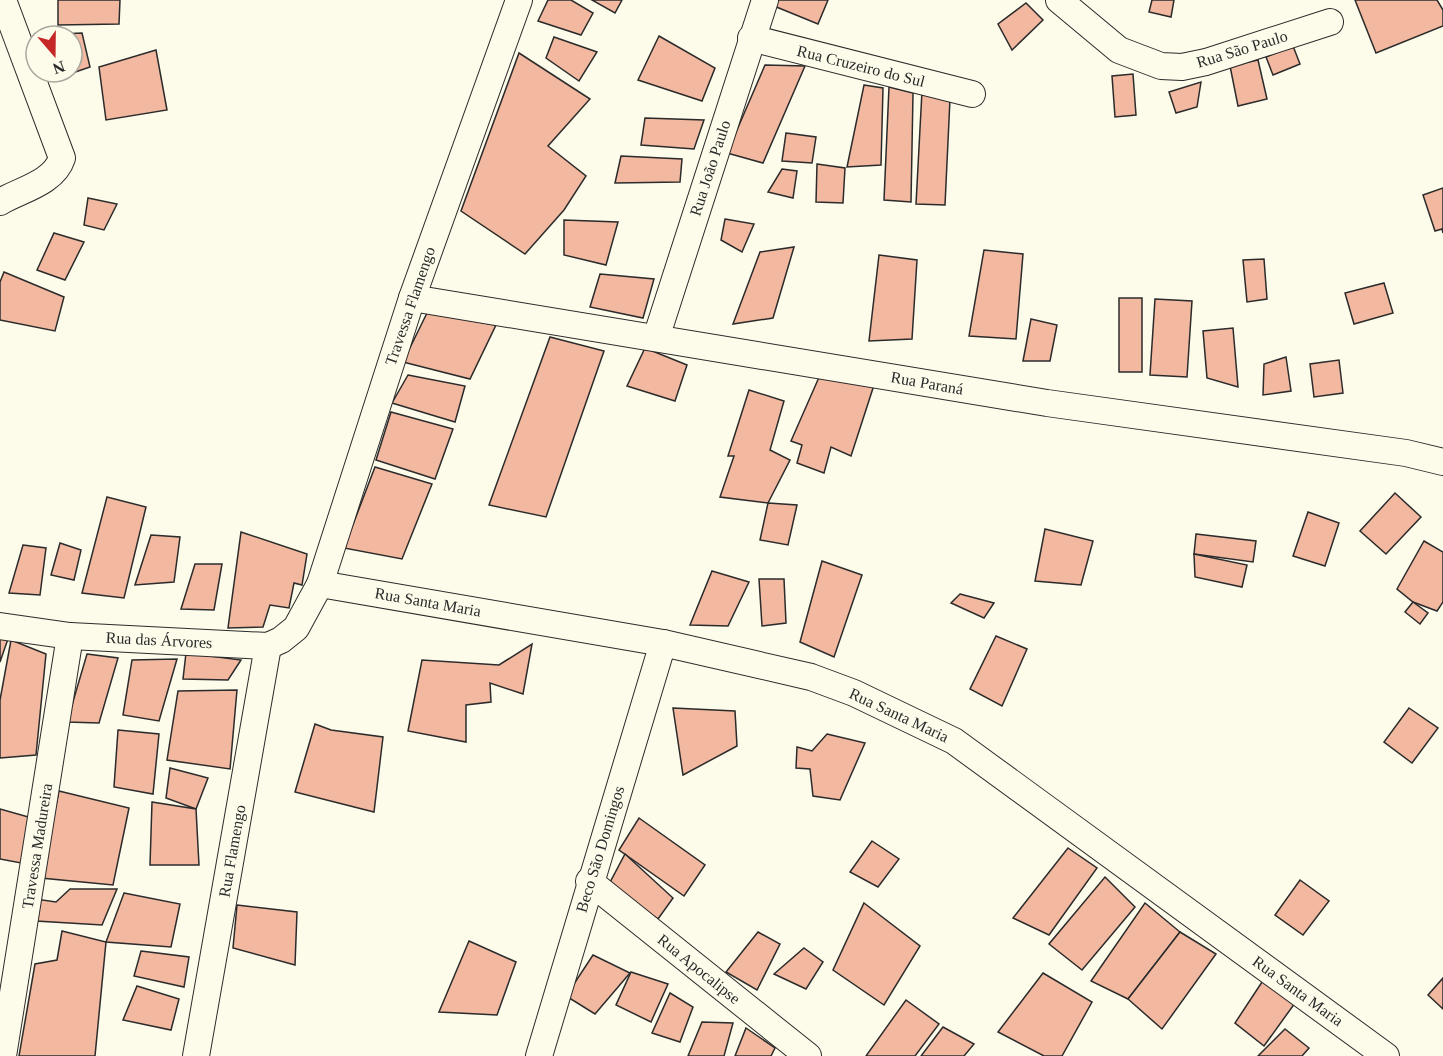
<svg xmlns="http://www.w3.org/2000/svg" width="1443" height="1056" viewBox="0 0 1443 1056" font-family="'Times New Roman',serif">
	<rect width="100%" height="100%" fill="#fdfbea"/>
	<!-- building -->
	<g fill="#f2b8a0" stroke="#2b2b2b" stroke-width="1.5">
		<polygon points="58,0 120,0 119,24 58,25"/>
		<polygon points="548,0 571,0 593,13 581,35 538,21"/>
		<polygon points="592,0 622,0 615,13"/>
		<polygon points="776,0 828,0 818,24 774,6"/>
		<polygon points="1152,0 1174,0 1171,17 1149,12"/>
		<polygon points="1355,0 1437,0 1443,10 1443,26 1376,53"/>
		<polygon points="1026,3 1043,20 1012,50 998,24"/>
		<polygon points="82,33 90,67 52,80 50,72 72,72 72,36 37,35"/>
		<polygon points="659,36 715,68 702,101 638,80"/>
		<polygon points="554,37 597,52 579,81 546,58"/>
		<polygon points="1293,46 1300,64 1273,75 1266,57"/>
		<polygon points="156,50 167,110 106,120 99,67"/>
		<polygon points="519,53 590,99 548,146 586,176 564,210 525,254 461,211"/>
		<polygon points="1258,60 1267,99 1238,106 1230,66"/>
		<polygon points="765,65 805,66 763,163 727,153"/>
		<polygon points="1133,74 1136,115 1115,117 1112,76"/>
		<polygon points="1201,82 1197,107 1176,113 1169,92"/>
		<polygon points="864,85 883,88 881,165 847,167"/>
		<polygon points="889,87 913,93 911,202 884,200"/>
		<polygon points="922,91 950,99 945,205 916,204"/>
		<polygon points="645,118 704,120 694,149 641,145"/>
		<polygon points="786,133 816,137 812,163 782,161"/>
		<polygon points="621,156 682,159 680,182 615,183"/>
		<polygon points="817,164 845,168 843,203 816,202"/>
		<polygon points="782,169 797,171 793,198 768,192"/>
		<polygon points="1443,188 1443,233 1442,229 1435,231 1423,195"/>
		<polygon points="88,198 117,204 104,230 84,225"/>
		<polygon points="725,219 754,224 742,252 721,240"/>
		<polygon points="564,220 618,222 606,265 564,255"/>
		<polygon points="54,233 84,242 65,280 37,270"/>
		<polygon points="794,247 773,318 733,324 760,252"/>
		<polygon points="984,250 1023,254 1016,339 969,336"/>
		<polygon points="879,255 917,260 912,339 869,341"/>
		<polygon points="1264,259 1267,299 1247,302 1243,260"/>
		<polygon points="4,272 64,297 55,331 0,320 0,282"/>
		<polygon points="600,274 654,279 643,318 590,307"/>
		<polygon points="1384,283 1393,313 1354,324 1345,293"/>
		<rect x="1119" y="298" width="23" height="74"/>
		<polygon points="1155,299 1192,301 1187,377 1150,375"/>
		<polygon points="427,313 496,325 470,379 403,362"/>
		<polygon points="1031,319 1057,325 1050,361 1023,361"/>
		<polygon points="1233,328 1238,387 1207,378 1203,331"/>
		<polygon points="550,337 604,351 546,517 489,505"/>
		<polygon points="645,348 687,365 675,401 627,386"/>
		<polygon points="1286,357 1291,391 1263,395 1264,364"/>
		<polygon points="1339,360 1343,393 1314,397 1310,364"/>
		<polygon points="408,375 465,386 455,422 392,403"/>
		<polygon points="820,375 874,385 851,456 831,447 824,473 797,463 802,445 791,441"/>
		<polygon points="749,390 784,401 770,450 790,460 768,503 720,497 734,456 728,456"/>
		<polygon points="391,412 453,429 435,479 376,460"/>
		<polygon points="375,467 432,484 402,559 344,548"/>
		<polygon points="1395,493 1421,517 1386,554 1360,531"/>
		<polygon points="107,497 146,507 124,598 82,593"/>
		<polygon points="768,503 797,505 788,545 760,540"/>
		<polygon points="1308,512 1339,523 1325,566 1293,556"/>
		<polygon points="1045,529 1093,541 1081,585 1035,581"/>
		<polygon points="241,532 307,554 302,585 294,583 289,608 270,605 263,627 228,628"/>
		<polygon points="1196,534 1256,541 1253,562 1194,554"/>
		<polygon points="151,535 180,537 174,582 135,585"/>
		<polygon points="1424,541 1443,552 1443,602 1437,611 1413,602 1397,589"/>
		<polygon points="60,543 81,550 74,580 51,575"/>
		<polygon points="23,545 46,548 40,595 9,593"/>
		<polygon points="1194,554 1247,565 1242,587 1195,577"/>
		<polygon points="822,561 862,575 834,657 800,642"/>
		<polygon points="195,564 222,564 214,610 181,609"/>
		<polygon points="712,571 749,582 728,626 690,625"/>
		<polygon points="759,579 784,579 786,623 762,626"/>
		<polygon points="960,594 994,603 984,618 951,603"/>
		<polygon points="1413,602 1428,613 1420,624 1405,612"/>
		<polygon points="0,631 10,633 0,662"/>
		<polygon points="996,636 1027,649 1002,706 970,689"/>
		<polygon points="11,640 46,654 36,755 0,758 0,700"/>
		<polygon points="532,644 523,694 490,683 491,702 466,705 466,742 408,731 422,660 499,665"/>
		<polygon points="186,653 241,660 228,680 183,679"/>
		<polygon points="87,654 118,658 99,723 67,722"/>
		<polygon points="177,659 159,721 123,715 132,660"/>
		<polygon points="237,690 230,769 167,760 178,691"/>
		<polygon points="673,708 735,711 737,746 683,775"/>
		<polygon points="1409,708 1438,728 1412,763 1384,742"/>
		<polygon points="315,724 331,730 383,737 374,812 295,792"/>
		<polygon points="118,730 159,734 153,794 114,787"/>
		<polygon points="827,734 865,743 840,800 813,796 810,769 796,768 797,747 812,751"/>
		<polygon points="170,768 208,778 196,809 166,798"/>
		<polygon points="59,791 129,808 113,885 41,878"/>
		<polygon points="152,802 196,809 199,865 150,865"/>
		<polygon points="0,809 32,818 21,863 0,859"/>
		<polygon points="639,818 705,865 684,896 619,850"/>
		<polygon points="872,841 899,859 878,887 850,872"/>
		<polygon points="1068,848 1097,868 1049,935 1013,918"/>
		<polygon points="625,854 673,898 658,919 607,888"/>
		<polygon points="1105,877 1135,907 1082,970 1049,944"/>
		<polygon points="1300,880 1329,901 1303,935 1275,915"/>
		<polygon points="70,889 117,889 102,925 36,921 36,899 56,902"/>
		<polygon points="124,893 180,904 171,947 106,942"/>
		<polygon points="864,903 920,946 884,1005 833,970"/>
		<polygon points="1145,903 1180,932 1128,999 1091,981"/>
		<polygon points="237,905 297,912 295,965 233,948"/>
		<polygon points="62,931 106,942 95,1056 19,1056 35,964 57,960"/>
		<polygon points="758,932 780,944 757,990 726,972"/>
		<polygon points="1180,932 1216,954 1162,1029 1128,999"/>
		<polygon points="469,941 516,962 497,1015 439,1012"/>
		<polygon points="804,948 823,962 806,989 774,974"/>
		<polygon points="141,951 189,957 184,987 134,976"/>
		<polygon points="593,955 630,973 595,1014 566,996"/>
		<polygon points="631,972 668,984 651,1022 616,1005"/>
		<polygon points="1043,973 1092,1002 1062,1056 1044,1056 998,1032"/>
		<polygon points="1266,976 1295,1003 1264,1046 1235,1023"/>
		<polygon points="1443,978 1443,1009 1428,995"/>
		<polygon points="137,986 179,999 171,1030 123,1020"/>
		<polygon points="670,993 693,1007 680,1042 652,1033"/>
		<polygon points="906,1000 939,1024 915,1056 866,1056"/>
		<polygon points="702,1022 733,1023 724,1056 688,1056"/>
		<polygon points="943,1027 974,1044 964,1056 921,1056"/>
		<polygon points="746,1028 775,1048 771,1056 735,1056"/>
		<polygon points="1285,1029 1309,1048 1302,1056 1258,1056"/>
	</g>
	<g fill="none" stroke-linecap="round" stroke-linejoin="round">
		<!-- minor casing -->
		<g stroke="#2b2b2b" stroke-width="28">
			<g id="minor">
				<polyline points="1059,0 1119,50 1161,66 1182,67 1206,62 1330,22"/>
				<polyline points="751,38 972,94"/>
				<path d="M 0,202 C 20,190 54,183 62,158 L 3,0"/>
				<polyline points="412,298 1047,403 1406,453 1443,462"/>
				<polyline points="656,338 765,0"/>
				<polyline points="320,584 663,643 811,677 854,693 954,741 1386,1056"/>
				<polyline points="0,626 70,636 268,646 281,640 296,628 320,584 412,298 519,0"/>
				<polyline points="589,881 808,1056"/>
				<polyline points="3,1056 70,636"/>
				<polyline points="196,1056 268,646"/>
				<polyline points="539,1056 663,643"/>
			</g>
		</g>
		<!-- minor -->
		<use href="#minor" stroke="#fdfbea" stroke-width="26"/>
	</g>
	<g text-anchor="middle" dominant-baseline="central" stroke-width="4.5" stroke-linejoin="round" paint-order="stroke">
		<!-- street labels -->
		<g font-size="16" fill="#2b2b2b" stroke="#fdfbea">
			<text transform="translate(1242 49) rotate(-17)">Rua São Paulo</text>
			<text transform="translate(861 66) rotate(14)">Rua Cruzeiro do Sul</text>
			<text transform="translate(710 168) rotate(-72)">Rua João Paulo</text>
			<text transform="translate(410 306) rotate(-71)">Travessa Flamengo</text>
			<text transform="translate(927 383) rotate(10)">Rua Paraná</text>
			<text transform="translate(428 602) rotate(10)">Rua Santa Maria</text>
			<text transform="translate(159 640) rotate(3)">Rua das Árvores</text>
			<text transform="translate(899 715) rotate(25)">Rua Santa Maria</text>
			<text transform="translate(37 846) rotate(-81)">Travessa Madureira</text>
			<text transform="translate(600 849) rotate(-73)">Beco São Domingos</text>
			<text transform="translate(232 851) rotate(-80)">Rua Flamengo</text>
			<text transform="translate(699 969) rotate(39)">Rua Apocalipse</text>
			<text transform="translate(1298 991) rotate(36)">Rua Santa Maria</text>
		</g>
	</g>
	<!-- north arrow -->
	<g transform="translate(54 54) rotate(160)"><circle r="28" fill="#fdfbea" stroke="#a9a89e" stroke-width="1.5"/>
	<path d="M0-4.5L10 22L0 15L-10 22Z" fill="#c62828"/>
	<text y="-9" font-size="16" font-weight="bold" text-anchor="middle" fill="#2b2b2b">N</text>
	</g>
</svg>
